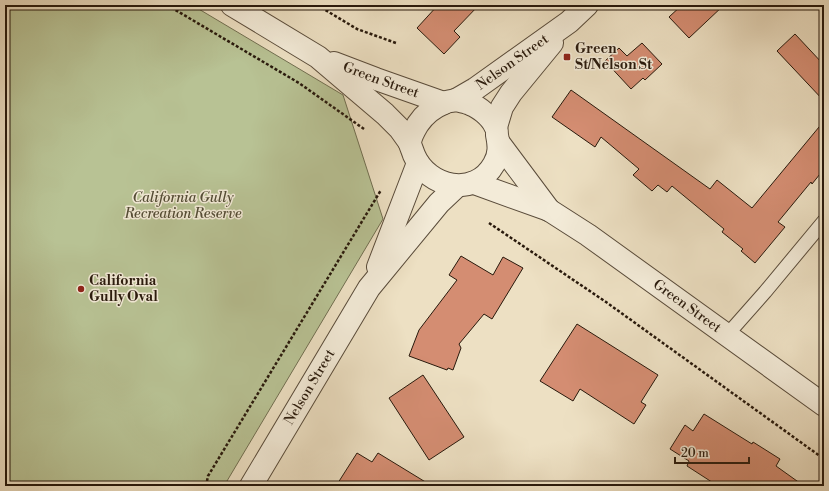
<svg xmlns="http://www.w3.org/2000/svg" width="829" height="491" viewBox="0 0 829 491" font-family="'Libre Bodoni',serif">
	<rect width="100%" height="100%" fill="#ede0c3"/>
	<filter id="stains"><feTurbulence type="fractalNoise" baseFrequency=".005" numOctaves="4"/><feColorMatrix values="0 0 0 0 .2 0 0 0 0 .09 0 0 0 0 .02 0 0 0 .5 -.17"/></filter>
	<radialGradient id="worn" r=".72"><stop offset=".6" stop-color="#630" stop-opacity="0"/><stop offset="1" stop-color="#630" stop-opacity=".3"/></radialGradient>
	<!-- green -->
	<polygon fill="#b8c294" stroke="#706e50" points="5,5 192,5 343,95 383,219 224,486 5,486"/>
	<!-- building -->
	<g fill="#d48d72" stroke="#28190c">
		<polygon points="438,5 479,5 454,31 460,37 444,54 417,28"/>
		<polygon points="682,5 724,5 689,38 669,17"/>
		<polygon points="795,34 824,65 824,101 777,51"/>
		<polygon points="642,43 662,64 645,80 643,78 631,89 605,61 619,48 627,56"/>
		<polygon points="571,90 710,189 717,180 752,208 824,121 824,169 812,184 811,182 778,222 785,227 755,263 741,251 743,249 722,232 724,229 672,186 667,192 658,185 652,191 633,175 639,169 601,137 595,147 552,117"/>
		<polygon points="461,256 493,275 503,257 523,268 492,319 484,314 459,344 461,348 453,370 448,368 447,370 409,356 419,330 457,280 449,275"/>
		<polygon points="577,324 658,375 641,402 646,405 634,424 580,389 573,401 540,381"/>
		<polygon points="423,375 464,437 429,460 389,398"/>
		<polygon points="704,414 752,444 753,442 780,459 776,466 804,486 718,486 687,466 689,461 670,449 685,425 693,431"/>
		<polygon points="357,453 372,462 378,453 432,486 336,486"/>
	</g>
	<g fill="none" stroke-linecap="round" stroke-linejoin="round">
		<!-- service casing -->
		<g stroke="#594b3a" stroke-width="15">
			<polyline id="service" points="727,335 765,292 824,221"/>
		</g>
		<!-- minor casing -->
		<g stroke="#594b3a" stroke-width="24">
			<g id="minor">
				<polyline points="232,5 318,57 385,114 400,129 410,143"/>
				<path id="s1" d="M 334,63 L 376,79 L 444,103"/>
				<polyline points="499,143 549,210"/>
				<path id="s2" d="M 474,183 L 549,210 L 588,235 L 824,405"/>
			</g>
		</g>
		<!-- tertiary casing -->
		<g stroke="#594b3a" stroke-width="24">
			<g id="tertiary">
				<path d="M 456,100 C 460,101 466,102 470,104 C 479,107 491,117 495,126 C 497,128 497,132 497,135 C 499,145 500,154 494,164 C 475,198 428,188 414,155 C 413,152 411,147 410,144 C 410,137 415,129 418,124 C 424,115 434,107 444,103 C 447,101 452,101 456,100 Z"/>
				<path id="s3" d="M 456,100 L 475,89 L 569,22 L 587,5"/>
				<polyline points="496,127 502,107 511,93 552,43"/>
				<polyline points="378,267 418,163"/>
				<path id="s4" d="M 251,486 L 369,288 L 439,203 L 457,186"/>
			</g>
		</g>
		<!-- path -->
		<g stroke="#28190c" stroke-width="2.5" stroke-dasharray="3 2" stroke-linecap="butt">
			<polyline points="167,5 299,83 364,129"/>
			<polyline points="317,5 357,29 396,43"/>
			<polyline points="489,223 606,302 824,459"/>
			<polyline points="206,486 208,476 381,190"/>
		</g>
		<!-- service -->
		<use href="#service" stroke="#f3ebd8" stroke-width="13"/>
		<!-- minor -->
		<use href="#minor" stroke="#f3ebd8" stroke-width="22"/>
		<!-- tertiary -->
		<use href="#tertiary" stroke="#f3ebd8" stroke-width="22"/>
	</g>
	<!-- markers -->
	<g fill="#8f2418" stroke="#f3ebd8" stroke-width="1.5">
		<rect x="563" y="53" width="8" height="8" rx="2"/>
		<circle cx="81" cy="289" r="4"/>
	</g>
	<g text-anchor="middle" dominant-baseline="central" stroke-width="3" stroke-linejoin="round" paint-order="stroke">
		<!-- poi labels -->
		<g font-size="14" font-weight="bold" fill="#28190c" stroke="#f3ebd8" text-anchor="start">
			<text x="575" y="49">Green<tspan x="575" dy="16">St/Nelson St</tspan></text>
			<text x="89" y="281">California<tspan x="89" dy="16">Gully Oval</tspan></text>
		</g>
		<!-- street labels -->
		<g font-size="14" fill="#28190c" stroke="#f3ebd8">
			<text stroke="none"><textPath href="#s3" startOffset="68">Nelson Street</textPath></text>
			<text stroke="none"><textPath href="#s1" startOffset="50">Green Street</textPath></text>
			<text stroke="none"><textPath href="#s2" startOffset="248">Green Street</textPath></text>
			<text stroke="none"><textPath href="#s4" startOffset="115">Nelson Street</textPath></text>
		</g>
		<!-- park labels -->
		<g font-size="14" font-style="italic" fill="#534c35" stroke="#f3ebd8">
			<text x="183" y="198">California Gully<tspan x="183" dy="16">Recreation Reserve</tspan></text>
		</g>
	</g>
	<!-- margin -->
	<rect width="829" height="491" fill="none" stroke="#ede0c3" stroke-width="20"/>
	<rect x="6" y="6" width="817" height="479" fill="none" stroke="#28190c" stroke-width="2"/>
	<rect x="10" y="10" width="809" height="471" fill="none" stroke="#28190c"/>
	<!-- scale -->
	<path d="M675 457v6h74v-6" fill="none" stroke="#28190c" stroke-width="2"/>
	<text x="681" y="457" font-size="12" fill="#28190c" stroke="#f3ebd8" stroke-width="3" paint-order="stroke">20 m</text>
	<rect width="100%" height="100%" filter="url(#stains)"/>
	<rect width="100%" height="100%" fill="url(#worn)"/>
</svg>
